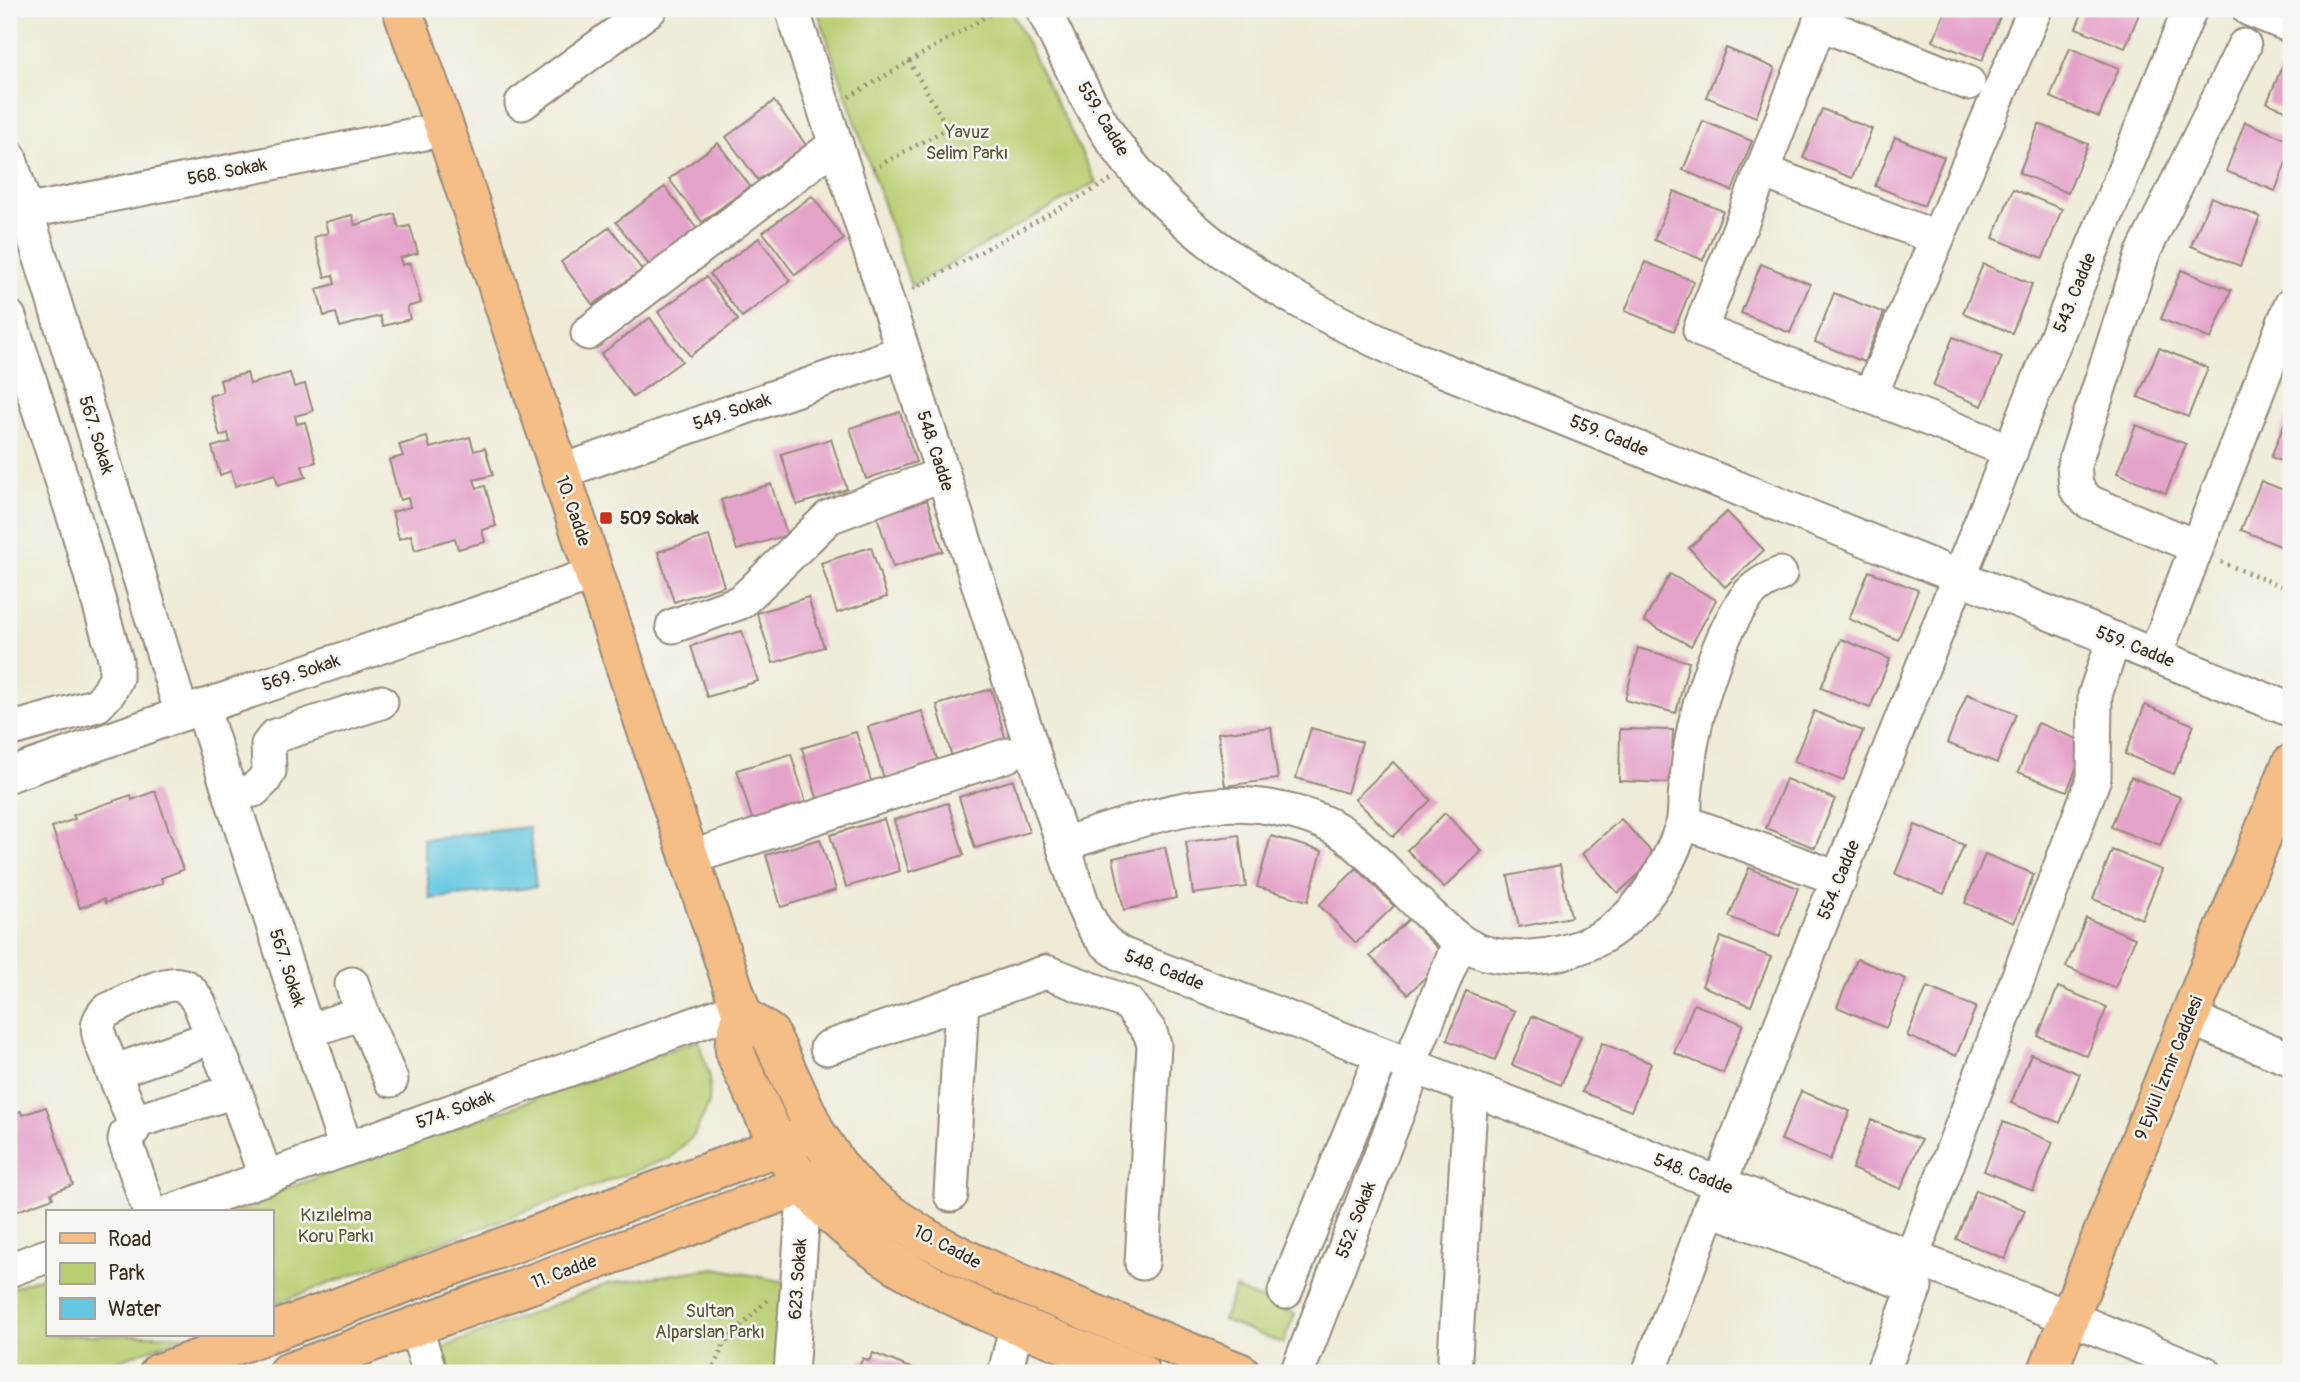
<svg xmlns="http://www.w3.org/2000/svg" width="2300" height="1382" viewBox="0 0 2300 1382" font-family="Pangolin,sans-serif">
	<rect width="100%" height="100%" fill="#f6f6f2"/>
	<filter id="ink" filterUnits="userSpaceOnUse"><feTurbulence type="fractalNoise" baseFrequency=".0143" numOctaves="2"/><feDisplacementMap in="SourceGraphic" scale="14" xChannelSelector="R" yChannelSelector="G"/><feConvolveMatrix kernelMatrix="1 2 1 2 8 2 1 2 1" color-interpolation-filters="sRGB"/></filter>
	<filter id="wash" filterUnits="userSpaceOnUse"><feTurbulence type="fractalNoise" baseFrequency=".00686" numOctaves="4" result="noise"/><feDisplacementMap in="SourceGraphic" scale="28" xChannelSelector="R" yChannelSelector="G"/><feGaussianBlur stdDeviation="1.57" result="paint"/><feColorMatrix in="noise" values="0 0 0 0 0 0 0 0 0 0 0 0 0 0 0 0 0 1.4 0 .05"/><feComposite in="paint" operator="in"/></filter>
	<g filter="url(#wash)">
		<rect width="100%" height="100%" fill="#efebd7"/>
		<!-- green -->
		<g fill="#b9ce71" stroke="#7a7c48" stroke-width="2">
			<polygon points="817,9 1010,9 1096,182 911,286"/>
			<polygon points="698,1040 710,1077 709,1104 694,1135 670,1158 271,1305 271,1212 221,1212"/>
			<polygon points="715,1268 785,1282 778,1373 449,1373 441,1348 607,1284"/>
			<polygon points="47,1275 47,1335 189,1335 84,1373 9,1373 9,1289"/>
			<polygon points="1235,1289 1295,1314 1283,1344 1223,1320"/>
		</g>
		<!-- water -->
		<polygon fill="#64c7e1" stroke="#507880" stroke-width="2" points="529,827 536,887 430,899 423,839"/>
		<g id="blocks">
			<!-- building -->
			<g fill="#e5a3ca">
				<polygon points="1946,9 1994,9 2002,12 1982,61 1933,41"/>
				<polygon points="2084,9 2141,9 2125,48 2076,28"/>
				<polygon points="1726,48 1775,68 1756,117 1706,97"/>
				<polygon points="2070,48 2119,68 2099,117 2050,97"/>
				<polygon points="2287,54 2291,55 2291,112 2267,103"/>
				<polygon points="774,101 806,145 758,180 726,137"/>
				<polygon points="1822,109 1872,129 1852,178 1803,158"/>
				<polygon points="1703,121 1752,141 1732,191 1683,170"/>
				<polygon points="2245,122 2291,141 2291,150 2275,191 2226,171"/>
				<polygon points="2039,124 2088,144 2068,193 2019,173"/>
				<polygon points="1895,137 1944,157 1924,206 1875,186"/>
				<polygon points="718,143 750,186 702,222 669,179"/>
				<polygon points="665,187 697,229 649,265 616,222"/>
				<polygon points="2013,189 2062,209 2043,258 1993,238"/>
				<polygon points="1674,191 1723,211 1703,260 1654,240"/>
				<polygon points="812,196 844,239 795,275 763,232"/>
				<polygon points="2211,197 2260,217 2240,266 2191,246"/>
				<polygon points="395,214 399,228 410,226 418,253 400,258 402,265 410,263 421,303 407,307 410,319 383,326 380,316 340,327 336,313 324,316 317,289 335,284 333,275 325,277 314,237 328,233 325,222 352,215 355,225"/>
				<polygon points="610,227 642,270 593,305 561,262"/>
				<polygon points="759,238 790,281 742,317 710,274"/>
				<polygon points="1645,262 1694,281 1674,331 1625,311"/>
				<polygon points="1761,264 1810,284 1790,333 1741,313"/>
				<polygon points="1983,264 2032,284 2012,333 1963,313"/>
				<polygon points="2181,270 2231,290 2211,339 2161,319"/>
				<polygon points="706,277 738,320 690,356 658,312"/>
				<polygon points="1834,293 1884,313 1864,362 1815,342"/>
				<polygon points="650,318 682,361 633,397 601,354"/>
				<polygon points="1953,337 2002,357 1982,406 1933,386"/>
				<polygon points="2159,348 2208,368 2188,417 2138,397"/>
				<polygon points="247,373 250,384 290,373 294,387 305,384 313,411 295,416 297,424 305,422 316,462 302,466 306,477 278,485 275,474 235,486 231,471 220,475 212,447 230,442 228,433 220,436 209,396 223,392 220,380"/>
				<polygon points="2291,407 2291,465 2271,457"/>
				<polygon points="900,412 916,462 866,479 850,428"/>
				<polygon points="2136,425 2186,444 2166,493 2117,473"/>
				<polygon points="427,437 430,448 470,437 474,451 485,448 493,475 474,480 477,488 485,486 496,526 482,530 485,542 458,549 455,538 415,550 411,535 399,539 392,512 410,507 408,498 400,500 389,460 403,456 399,445"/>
				<polygon points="831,439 847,489 797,505 781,454"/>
				<polygon points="2261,481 2291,493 2290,550 2241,530"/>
				<polygon points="771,484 787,535 737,550 721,500"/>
				<polygon points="927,500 943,551 893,567 877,516"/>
				<polygon points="1727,512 1764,550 1725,587 1689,548"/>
				<polygon points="709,536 724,586 674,602 658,552"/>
				<polygon points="871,547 887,597 837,613 821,563"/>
				<polygon points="1869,571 1918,590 1898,640 1849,619"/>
				<polygon points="1670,574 1716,600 1691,646 1644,621"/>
				<polygon points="808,597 824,647 773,663 757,613"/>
				<polygon points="742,631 758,681 707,697 691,646"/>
				<polygon points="1841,639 1890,659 1870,708 1821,688"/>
				<polygon points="1638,648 1689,662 1676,713 1625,700"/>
				<polygon points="991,689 1006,740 952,757 937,705"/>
				<polygon points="1967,694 2016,714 1997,763 1947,743"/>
				<polygon points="2145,705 2194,725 2174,774 2125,754"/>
				<polygon points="922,711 938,762 884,779 868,727"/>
				<polygon points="1814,711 1863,731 1843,781 1794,761"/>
				<polygon points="2038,723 2087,743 2067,791 2018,772"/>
				<polygon points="1271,727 1278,779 1225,786 1218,733"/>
				<polygon points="1311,728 1362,742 1347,793 1296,778"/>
				<polygon points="1620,729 1673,730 1671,783 1619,781"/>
				<polygon points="856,732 872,784 818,801 802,748"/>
				<polygon points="791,754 807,806 753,822 737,770"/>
				<polygon points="1393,762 1431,800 1393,837 1355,799"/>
				<polygon points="2131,777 2180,797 2160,846 2111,827"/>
				<polygon points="1786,779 1835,799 1815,848 1766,828"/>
				<polygon points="1013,780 1029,832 975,848 959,797"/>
				<polygon points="155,791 183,870 161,878 163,883 105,903 104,899 80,908 52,827 75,819 73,815 131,795 132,800"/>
				<polygon points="948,803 964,855 909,872 894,820"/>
				<polygon points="1445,813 1482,851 1444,888 1407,850"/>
				<polygon points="884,819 900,871 846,887 830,835"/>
				<polygon points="1621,819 1657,858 1618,893 1582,854"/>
				<polygon points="1915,825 1964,845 1944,894 1895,874"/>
				<polygon points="1239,835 1246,887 1193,894 1186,842"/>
				<polygon points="1271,836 1322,851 1308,901 1257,887"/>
				<polygon points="820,839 836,890 781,907 766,855"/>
				<polygon points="1165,847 1176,898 1124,910 1113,858"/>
				<polygon points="2112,850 2162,870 2142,919 2093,899"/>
				<polygon points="1985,854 2034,874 2014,923 1965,903"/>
				<polygon points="1560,865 1571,917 1519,927 1508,876"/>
				<polygon points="1357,868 1394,906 1356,943 1319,905"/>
				<polygon points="1749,868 1798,888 1779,937 1729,917"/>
				<polygon points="2086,918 2135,938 2115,988 2066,967"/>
				<polygon points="1409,919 1446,957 1408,994 1370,956"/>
				<polygon points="1721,937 1771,957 1751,1006 1702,986"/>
				<polygon points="1857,959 1906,979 1886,1028 1837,1007"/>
				<polygon points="1927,987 1976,1007 1956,1056 1907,1036"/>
				<polygon points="2058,987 2107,1007 2087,1056 2038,1036"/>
				<polygon points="1466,991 1515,1011 1495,1060 1447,1040"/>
				<polygon points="1694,1004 1743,1024 1723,1073 1674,1053"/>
				<polygon points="1532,1016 1581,1036 1561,1085 1512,1065"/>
				<polygon points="1602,1043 1651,1063 1631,1111 1582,1092"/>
				<polygon points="2031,1054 2080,1074 2060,1123 2011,1103"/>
				<polygon points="1801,1091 1850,1111 1830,1160 1781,1140"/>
				<polygon points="46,1107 73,1185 51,1193 53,1198 9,1214 9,1115 21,1111 22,1115"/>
				<polygon points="1871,1120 1921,1140 1901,1189 1852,1169"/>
				<polygon points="2003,1122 2053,1142 2033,1191 1984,1171"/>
				<polygon points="1976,1190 2025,1210 2005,1259 1956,1239"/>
				<polygon points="873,1353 923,1373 856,1373 863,1358 869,1361"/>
			</g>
		</g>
	</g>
	<g filter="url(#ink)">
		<use href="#blocks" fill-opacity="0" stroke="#958a7a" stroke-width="2"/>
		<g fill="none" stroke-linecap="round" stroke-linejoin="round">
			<!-- minor casing -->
			<g stroke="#958a7a" stroke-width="37">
				<g id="minor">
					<path d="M 792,9 L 1083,906 C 1093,929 1101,943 1123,955 L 2068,1317 L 2205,1373"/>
					<path d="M 1043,9 C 1065,53 1085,100 1113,141 C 1186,246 1304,309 1418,360 L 2291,710"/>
					<polyline points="1825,9 1700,330 2011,451"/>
					<polyline points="2249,9 2291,26"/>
					<polyline points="1819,23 1968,83"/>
					<polyline points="522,103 650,9"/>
					<polyline points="9,156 182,714"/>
					<polyline points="1762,171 1937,238"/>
					<polyline points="9,215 445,129"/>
					<polyline points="9,317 75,520 116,661 116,678 109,692 97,705 9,730"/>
					<polyline points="588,333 836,144"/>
					<polyline points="1870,396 2035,9"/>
					<polyline points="560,472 903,352"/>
					<polyline points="2197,547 2089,502 2076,488 2074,465 2143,253 2244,46"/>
					<polyline points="673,626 741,602 829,517 943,474"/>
					<polyline points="2155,655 2291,305"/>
					<polyline points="202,707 346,1149"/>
					<polyline points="9,775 182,714 594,574"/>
					<polyline points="231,795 254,790 264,780 269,771 268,745 275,736 381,702"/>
					<polyline points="1684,822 1840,879"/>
					<path d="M 1063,844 C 1133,823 1205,792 1279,809 C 1304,814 1332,823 1351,839 C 1389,870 1420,911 1459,940 C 1495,967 1558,959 1596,940 C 1638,919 1668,868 1683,824 C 1685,816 1685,807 1685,798 C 1687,781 1688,763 1691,746 C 1698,702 1721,629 1749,594 C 1758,584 1769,579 1780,574"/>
					<polyline points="689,858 1008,755"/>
					<polyline points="352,984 362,1013 391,1080"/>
					<polyline points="2189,1018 2291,1059"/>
					<polyline points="308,1031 362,1013"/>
					<polyline points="1417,1046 1460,941"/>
					<polyline points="827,1048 1046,972 1128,1003 1150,1032 1154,1045 1142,1263"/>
					<polyline points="113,1072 213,1037"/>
					<polyline points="134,1122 235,1091"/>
					<polyline points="951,1195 962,1000"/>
					<polyline points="1710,1208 1915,1287 1882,1373"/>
					<path d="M 150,1212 L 125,1140 L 126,1135 L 133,1130 L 134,1122 L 100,1039 C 97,1028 97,1021 106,1011 C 122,1004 163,981 179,985 C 189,986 194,995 199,1003 L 235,1091 L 266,1178"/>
					<polyline points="170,1212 740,1008"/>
					<polyline points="1912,1257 2094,778 2095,695 2114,639"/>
					<polyline points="9,1270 47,1256"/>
					<polyline points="1285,1292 1382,1055"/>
					<polyline points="415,1326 430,1373"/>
					<polyline points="791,1373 805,1184"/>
					<polyline points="1005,1373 1017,1324"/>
					<polyline points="1297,1373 1415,1067"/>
					<polyline points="1454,1373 1471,1089"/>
					<path d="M 1649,1373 C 1818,914 2006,462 2190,9"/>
				</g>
			</g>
			<!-- major casing -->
			<g stroke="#958a7a" stroke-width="42">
				<g id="major">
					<path d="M 402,9 L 445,129 L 740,1008 C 745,1023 730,1040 736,1054 C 741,1069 749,1083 756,1097 C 770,1128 784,1158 805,1185 C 884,1284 1026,1327 1140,1373"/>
					<polyline points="742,1015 770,1034 816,1133 842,1171 862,1193 894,1217 926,1238 972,1262 1033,1289 1241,1373"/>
					<polyline points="271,1332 801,1138"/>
					<polyline points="159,1373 264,1335"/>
					<polyline points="287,1373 827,1176"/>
					<polyline points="2047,1373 2291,764"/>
				</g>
			</g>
			<!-- path -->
			<g stroke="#958a7a" stroke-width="4.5" stroke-dasharray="2 5" stroke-linecap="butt">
				<polyline points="849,97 999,9"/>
				<polyline points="873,169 948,128 909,61"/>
				<polyline points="913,289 1111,180"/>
				<polyline points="2221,562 2291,590"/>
				<polyline points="711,1373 724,1344 767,1300"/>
			</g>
			<!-- minor -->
			<use href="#minor" stroke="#fff" stroke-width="33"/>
			<!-- major -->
			<use href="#major" stroke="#f6be87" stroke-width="38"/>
		</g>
	</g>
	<!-- markers -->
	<rect fill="#c8321e" stroke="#f6f6f2" stroke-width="2.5" x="599" y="511" width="14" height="14" rx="3.5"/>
	<g text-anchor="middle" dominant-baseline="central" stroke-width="5" stroke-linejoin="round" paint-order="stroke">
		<!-- street labels -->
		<g font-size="18" fill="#3b2a1e" stroke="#f6f6f2">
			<text transform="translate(1103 119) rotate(59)">559. Cadde</text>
			<text transform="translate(227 172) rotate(-11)">568. Sokak</text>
			<text transform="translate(2075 293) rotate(-68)">543. Cadde</text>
			<text transform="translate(732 412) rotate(-19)">549. Sokak</text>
			<text transform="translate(96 435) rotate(73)">567. Sokak</text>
			<text transform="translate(1609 436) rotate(22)">559. Cadde</text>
			<text transform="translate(935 451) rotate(72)">548. Cadde</text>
			<text transform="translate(573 511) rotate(71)">10. Cadde</text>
			<text transform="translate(2135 647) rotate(22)">559. Cadde</text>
			<text transform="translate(301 673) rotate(-19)">569. Sokak</text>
			<text transform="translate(1839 880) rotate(-68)">554. Cadde</text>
			<text transform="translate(287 968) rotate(72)">567. Sokak</text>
			<text transform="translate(1164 970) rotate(21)">548. Cadde</text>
			<text transform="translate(2169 1068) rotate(-68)">9 Eylül İzmir Caddesi</text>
			<text transform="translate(455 1110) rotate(-20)">574. Sokak</text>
			<text transform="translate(1693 1174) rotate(21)">548. Cadde</text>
			<text transform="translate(1356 1220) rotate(-69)">552. Sokak</text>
			<text transform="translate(947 1247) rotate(28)">10. Cadde</text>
			<text transform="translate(564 1272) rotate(-20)">11. Cadde</text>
			<text transform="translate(798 1279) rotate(-86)">623. Sokak</text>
		</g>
		<!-- park labels -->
		<g font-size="18" fill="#5a5333" stroke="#f6f6f2">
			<text x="967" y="132">Yavuz<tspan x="967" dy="21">Selim Parkı</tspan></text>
			<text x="336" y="1215">Kızılelma<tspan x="336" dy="21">Koru Parkı</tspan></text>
			<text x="710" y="1311">Sultan<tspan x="710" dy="21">Alparslan Parkı</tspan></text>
		</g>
		<!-- poi labels -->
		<g font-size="18" font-weight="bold" fill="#3b2a1e" stroke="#f6f6f2" text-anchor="start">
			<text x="620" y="518">509 Sokak</text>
		</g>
	</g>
	<!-- margin -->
	<rect width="2300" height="1382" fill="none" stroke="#f6f6f2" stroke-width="35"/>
	<!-- legend -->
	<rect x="46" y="1210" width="228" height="126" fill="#f6f6f2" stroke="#aba49d" stroke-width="2"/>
	<rect x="60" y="1233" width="35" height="10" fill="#f6be87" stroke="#aba49d" stroke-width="2"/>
	<text x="108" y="1246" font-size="21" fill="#3b2a1e">Road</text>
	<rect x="60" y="1263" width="35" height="21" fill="#b9ce71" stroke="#aba49d" stroke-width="2"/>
	<text x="108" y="1280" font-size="21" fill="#3b2a1e">Park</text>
	<rect x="60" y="1298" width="35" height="21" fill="#64c7e1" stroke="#aba49d" stroke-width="2"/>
	<text x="108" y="1316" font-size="21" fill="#3b2a1e">Water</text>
</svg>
